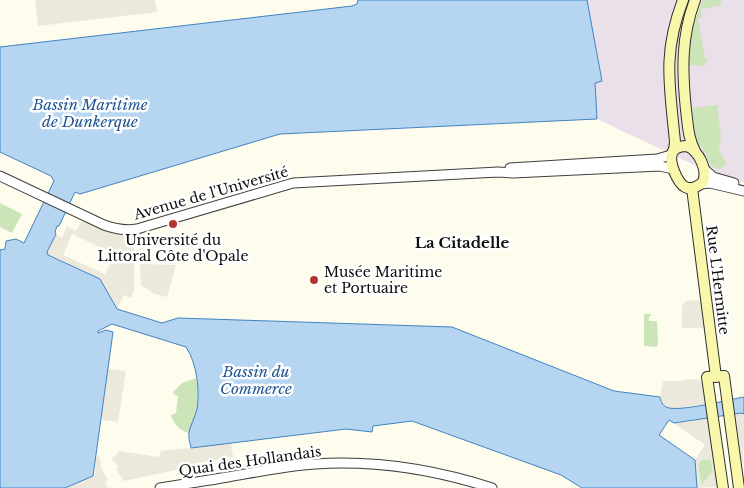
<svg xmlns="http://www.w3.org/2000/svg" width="744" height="488" viewBox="0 0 744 488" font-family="'Libre Baskerville',serif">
	<rect width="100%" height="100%" fill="#fefcec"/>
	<!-- industrial -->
	<polygon fill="#eae0ea" points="587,0 744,0 744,182 711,173 597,119 595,83 602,80"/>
	<!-- green -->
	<g fill="#cbe5b9">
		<path d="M 703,0 L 721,0 L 722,5 L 701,9 L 702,17 L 698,18 L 705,59 L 708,59 L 704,66 L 690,65 C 683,49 696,16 703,0 Z"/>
		<polygon points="717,105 721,137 719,150 727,164 719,169 711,166 702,147 696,141 692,108"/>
		<polygon points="0,203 22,214 12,233 0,227"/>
		<polygon points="644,314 651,314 651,316 649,316 649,321 657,321 658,341 657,347 644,346"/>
		<path d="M 196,378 C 199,397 198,416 189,433 C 180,431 173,423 171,415 L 176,413 L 178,396 L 175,395 L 173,392 L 182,383 Z"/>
		<polygon points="711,458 713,471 701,486 698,464 702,460"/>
	</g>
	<!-- plaza -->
	<g fill="#ece9dc" fill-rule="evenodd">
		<polygon points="35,0 155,0 157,12 38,26"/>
		<path d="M 83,219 L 128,234 L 134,240 L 134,290 L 131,298 L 124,295 L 117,309 L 100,279 L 47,254 L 55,234 L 62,238 L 67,226 L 76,231 ZM 72,234 L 114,254 L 112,260 L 113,261 L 111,262 L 105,274 L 63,255 Z"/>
		<polygon points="140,264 176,265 167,297 155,294 141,285"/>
		<polygon points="698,300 701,303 704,328 682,328 682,306 686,301"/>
		<polygon points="108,369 126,371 118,422 101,420"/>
		<polygon points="692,379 697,379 704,384 707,404 672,409 664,406 660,397 663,381 679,381"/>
		<polygon points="741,413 744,414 744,449 743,450 744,472 743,462 741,462 744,476 744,488 742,488 732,414"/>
		<path d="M 709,418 L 718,488 L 714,487 L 697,488 L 695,460 L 705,445 L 674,423 ZM 711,459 L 713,471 L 701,486 L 698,464 L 702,460 Z"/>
		<polygon points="231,443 233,457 196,463 195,466 124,481 116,469 118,467 115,462 111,460 119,451 159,457 161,451"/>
		<polygon points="96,457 100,457 101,467 108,480 105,482 108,488 65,488 95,474"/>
	</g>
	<!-- water -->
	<path fill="#b5d5f1" stroke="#4183c2" d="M 358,0 L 587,0 L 602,81 L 595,83 L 597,119 L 280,134 L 80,194 L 75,192 L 59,226 L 57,226 L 55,232 L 56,234 L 47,252 L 48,255 L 100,279 L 117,309 L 162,323 L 178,318 L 452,327 L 614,391 L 660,397 C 661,401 662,405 666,407 C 677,413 731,399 744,397 L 744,414 L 741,413 L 674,423 L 669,420 L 659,435 L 695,460 L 697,488 L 582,488 L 561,475 L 412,421 L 373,426 L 372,432 L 346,429 L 191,448 C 190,443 188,436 189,432 C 191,424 195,417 197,409 C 200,391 197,363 186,347 L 112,324 L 98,331 L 98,333 L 106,330 L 113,332 L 93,476 L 65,488 L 0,488 L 0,250 L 5,249 L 6,241 L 16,239 L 24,243 L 54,181 L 51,176 L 0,152 L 0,47 L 352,6 L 357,4 Z"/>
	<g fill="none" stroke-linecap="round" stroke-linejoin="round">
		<!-- tertiary casing -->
		<g stroke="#3f3f3f" stroke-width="11">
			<g id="tertiary">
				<polyline points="510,168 657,159 671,155"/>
				<polyline points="705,170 713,177 734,183"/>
				<path d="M 0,176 L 104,225 C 115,229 125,231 137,229 L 293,183 L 498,172 L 513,173 L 660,166 L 673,169"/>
				<polyline points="701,184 710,183 744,191"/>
				<path d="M 160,488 C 183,484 205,481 228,477 C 257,472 286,466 315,464 C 374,460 436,470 492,488"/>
			</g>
		</g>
		<!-- secondary casing -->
		<g stroke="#2e2e2e" stroke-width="12">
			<g id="secondary">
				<path d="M 687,146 C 699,151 708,170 703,182 C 688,195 680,186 674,171 C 669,158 669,146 687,146 Z"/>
				<path d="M 674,150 L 675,142 C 670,87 662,54 683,0"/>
				<path d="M 695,151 C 688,138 688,125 686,110 C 682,71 681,37 695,0"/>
				<polyline points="692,188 716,377"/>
				<polyline points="723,488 707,377 724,376 739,488"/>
			</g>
		</g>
		<!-- tertiary -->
		<use href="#tertiary" stroke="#fff" stroke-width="9"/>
		<!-- secondary -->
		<use href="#secondary" stroke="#f9f7ac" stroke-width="10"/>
	</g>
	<!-- markers -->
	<g fill="#b0352f" stroke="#fff" stroke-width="2">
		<circle cx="173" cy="224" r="5"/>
		<circle cx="314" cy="280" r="5"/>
	</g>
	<g text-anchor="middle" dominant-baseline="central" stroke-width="5" stroke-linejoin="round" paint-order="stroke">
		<!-- street labels -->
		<g font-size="14" fill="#0c0c0c" stroke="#fff">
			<text transform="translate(211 193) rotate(-16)">Avenue de l'Université</text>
			<text transform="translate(718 280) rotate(83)">Rue L'Hermitte</text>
			<text transform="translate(250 461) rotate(-8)">Quai des Hollandais</text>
		</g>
		<!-- poi labels -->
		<g font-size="14" fill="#0c0c0c" stroke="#fff">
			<text x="173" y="240">Université du<tspan x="173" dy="16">Littoral Côte d'Opale</tspan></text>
			<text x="324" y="272" text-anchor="start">Musée Maritime<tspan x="324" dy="16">et Portuaire</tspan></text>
		</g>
		<!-- water labels -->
		<g font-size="15" font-style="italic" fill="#1f5693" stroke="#fff">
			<text x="90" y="104">Bassin Maritime<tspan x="90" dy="17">de Dunkerque</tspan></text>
			<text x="256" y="371">Bassin du<tspan x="256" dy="17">Commerce</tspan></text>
		</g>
		<!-- neighbourhood labels -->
		<g font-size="15" font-weight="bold" fill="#0c0c0c" stroke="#fff">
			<text x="462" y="242">La Citadelle</text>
		</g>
	</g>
</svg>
